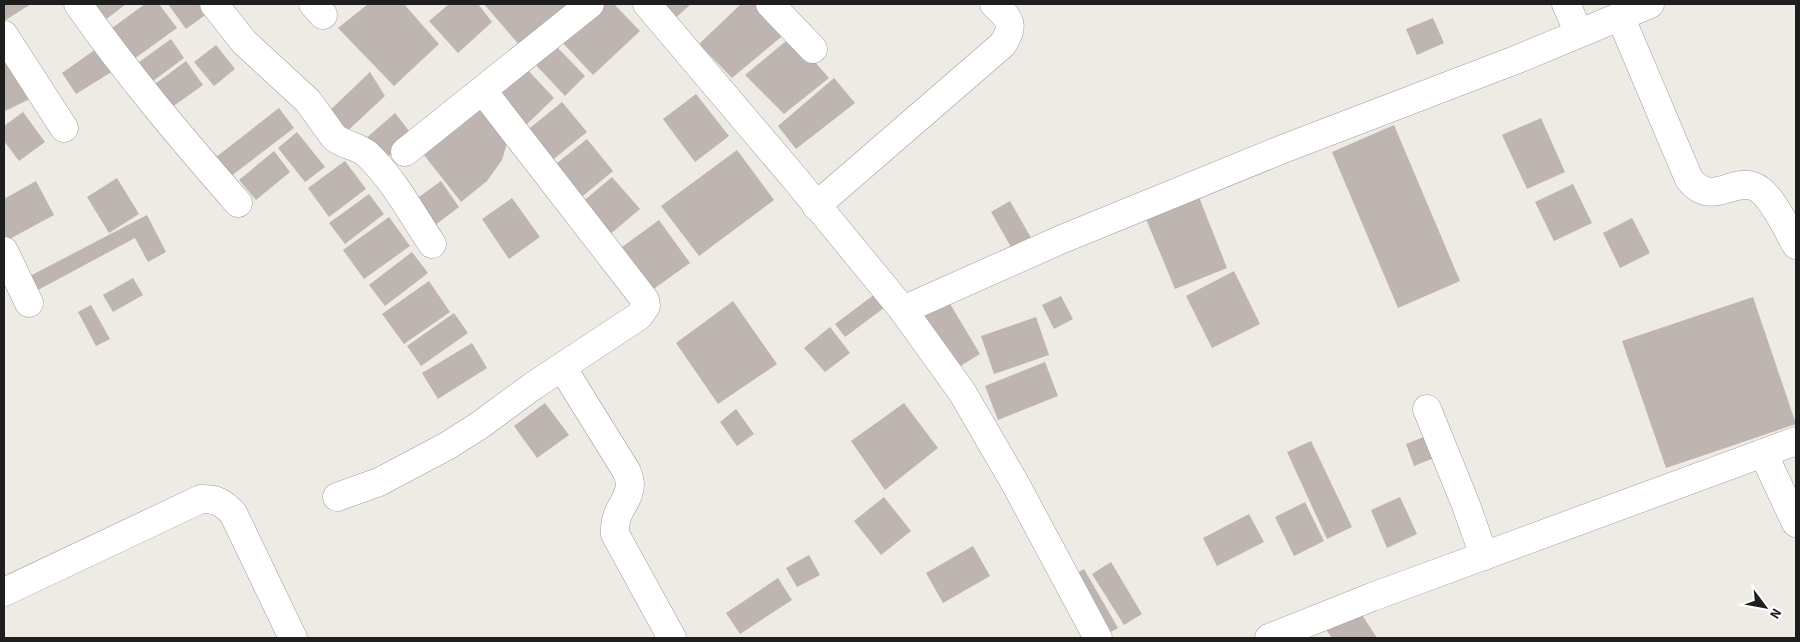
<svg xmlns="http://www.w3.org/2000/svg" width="1800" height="642" viewBox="0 0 1800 642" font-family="'Source Sans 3',sans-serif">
	<rect width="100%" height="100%" fill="#eeeae4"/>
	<!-- building -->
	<g fill="#beb5b1">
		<polygon points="4,4 31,4 4,21"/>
		<polygon points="87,4 126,4 100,24"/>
		<polygon points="145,4 159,4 177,28 134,59 112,28"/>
		<polygon points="168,4 201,4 208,13 186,29"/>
		<polygon points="368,4 404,4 439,44 394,86 338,28"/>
		<polygon points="449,4 478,4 492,22 458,53 429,21"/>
		<polygon points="484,4 571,4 521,47"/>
		<polygon points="596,4 614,4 640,31 593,75 559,39"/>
		<polygon points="654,4 691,4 671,22"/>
		<polygon points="741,4 761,4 787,32 732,78 699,44"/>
		<polygon points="1433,18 1444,43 1417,55 1406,29"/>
		<polygon points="792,36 829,78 784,114 745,75"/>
		<polygon points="171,39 184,58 149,84 135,65"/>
		<polygon points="554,44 585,76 565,96 534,63"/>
		<polygon points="216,45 235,69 214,86 194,62"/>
		<polygon points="100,46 118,68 76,94 62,73"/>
		<polygon points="4,55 30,99 5,111 4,109"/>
		<polygon points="186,61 203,85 168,110 151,87"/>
		<polygon points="525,67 554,98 524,127 495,96"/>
		<polygon points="370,72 385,96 342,136 325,115"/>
		<polygon points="834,78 855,103 796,149 778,126"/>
		<polygon points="696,94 729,136 695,162 663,119"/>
		<polygon points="562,102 587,132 550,162 525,132"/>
		<polygon points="479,103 508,140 502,160 487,181 461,202 420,150"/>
		<polygon points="279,108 294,128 226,180 211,161"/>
		<polygon points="23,112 45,142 19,161 4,141 4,126"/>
		<polygon points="395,113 413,136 382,162 364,140"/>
		<polygon points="1541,118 1565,172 1527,189 1502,135"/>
		<polygon points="1394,125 1460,281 1398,308 1332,152"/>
		<polygon points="297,132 325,167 305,182 278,148"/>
		<polygon points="587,139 613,171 578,200 551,168"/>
		<polygon points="737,150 774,200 699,256 661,206"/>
		<polygon points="274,151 290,172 256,200 239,180"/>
		<polygon points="345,161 366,189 329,217 308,188"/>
		<polygon points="612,177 640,209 608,236 580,204"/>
		<polygon points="117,178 139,214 109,233 87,197"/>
		<polygon points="36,181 54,215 6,241 4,236 4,199"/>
		<polygon points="441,181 459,207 434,226 415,200"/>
		<polygon points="1573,184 1592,223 1554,241 1535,202"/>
		<polygon points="369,194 384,214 345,244 329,223"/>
		<polygon points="1199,197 1227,268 1175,289 1146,219"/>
		<polygon points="512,198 540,237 509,259 482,219"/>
		<polygon points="1010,201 1034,243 1015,254 991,212"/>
		<polygon points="147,215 166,252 148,262 135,238 38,290 30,276"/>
		<polygon points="389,217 410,246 364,279 343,250"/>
		<polygon points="1632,218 1650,253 1620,268 1603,233"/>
		<polygon points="659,220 690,263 648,293 618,250"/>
		<polygon points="412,252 428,273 385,306 369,285"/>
		<polygon points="1234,271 1260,324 1212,348 1186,296"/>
		<polygon points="133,278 143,295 113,312 103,295"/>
		<polygon points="429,281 450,312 404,344 382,314"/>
		<polygon points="875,294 884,308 845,337 835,324"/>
		<polygon points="1061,296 1073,319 1054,329 1042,305"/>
		<polygon points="946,297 980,354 954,370 920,313"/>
		<polygon points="1753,297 1796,424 1666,468 1622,341"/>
		<polygon points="733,301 777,364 718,404 676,343"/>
		<polygon points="91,305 110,339 96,346 78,312"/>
		<polygon points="454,313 468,333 421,366 407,346"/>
		<polygon points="1036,317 1049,355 994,374 981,336"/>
		<polygon points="830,327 850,353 825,372 804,348"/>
		<polygon points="472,343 487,368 438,399 422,373"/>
		<polygon points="1045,362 1058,396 998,420 985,386"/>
		<polygon points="545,403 569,435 537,458 514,426"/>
		<polygon points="904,403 938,448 885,490 851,441"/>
		<polygon points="736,409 754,434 737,446 720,422"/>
		<polygon points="1431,434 1439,456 1414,466 1406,444"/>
		<polygon points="1311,441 1352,527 1327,539 1287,452"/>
		<polygon points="884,497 911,531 881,555 854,521"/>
		<polygon points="1400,497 1417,534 1387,548 1371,510"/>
		<polygon points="1305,502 1324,541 1294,556 1275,517"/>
		<polygon points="1249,514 1264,542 1217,566 1203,538"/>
		<polygon points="973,546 990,576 943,603 926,573"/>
		<polygon points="809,555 820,575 797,587 786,568"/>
		<polygon points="1111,562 1142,614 1124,625 1092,574"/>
		<polygon points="1084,569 1118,628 1103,636 1069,578"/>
		<polygon points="778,578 792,600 740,634 726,613"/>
		<polygon points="1357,607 1377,638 1332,638 1325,628"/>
	</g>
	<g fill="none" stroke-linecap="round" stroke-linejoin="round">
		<!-- minor casing -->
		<g stroke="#9f9f9f" stroke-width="29">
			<g id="minor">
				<path d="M 78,4 C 127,74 182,139 238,203"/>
				<path d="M 214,4 L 244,42 L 308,101 L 334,137 C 344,146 358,145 368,155 C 394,180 412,214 432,244"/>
				<polyline points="313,4 323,15"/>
				<polyline points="647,4 797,181 903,310 962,392 1016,485 1098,638"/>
				<polyline points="770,4 813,49"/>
				<polyline points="1566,4 1579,33"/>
				<path d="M 1620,16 L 1689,179 C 1711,207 1731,179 1753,186 C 1770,191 1787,229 1796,245"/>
				<polyline points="4,35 64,128"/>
				<polyline points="405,152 590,4"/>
				<path d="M 816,206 L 1002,45 C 1016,25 1010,19 994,4"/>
				<polyline points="4,251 29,303"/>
				<polyline points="903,310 1060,240 1283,149 1518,59 1650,4"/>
				<path d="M 562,367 L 627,472 C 628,475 630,480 630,484 C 630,502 613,510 615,534 L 672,638"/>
				<polyline points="1427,409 1466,505 1484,556"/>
				<polyline points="1763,453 1796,523"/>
				<polyline points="337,497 379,482 447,446 480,425 533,386 639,316 646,306 645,300 483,91"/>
				<path d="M 4,592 L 201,499 C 217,499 222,502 233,513 L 293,638"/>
				<polyline points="1269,638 1372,597 1796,441"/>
			</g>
		</g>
		<!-- minor -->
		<use href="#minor" stroke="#fff" stroke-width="28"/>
	</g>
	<!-- border -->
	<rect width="1800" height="642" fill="none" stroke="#1e1e1e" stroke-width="10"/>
	<!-- north arrow -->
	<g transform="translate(1765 607) rotate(122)" stroke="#ffffff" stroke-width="4" paint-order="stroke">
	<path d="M0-4L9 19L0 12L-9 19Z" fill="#1e1e1e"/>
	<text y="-8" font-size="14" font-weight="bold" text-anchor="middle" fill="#1e1e1e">N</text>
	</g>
</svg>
